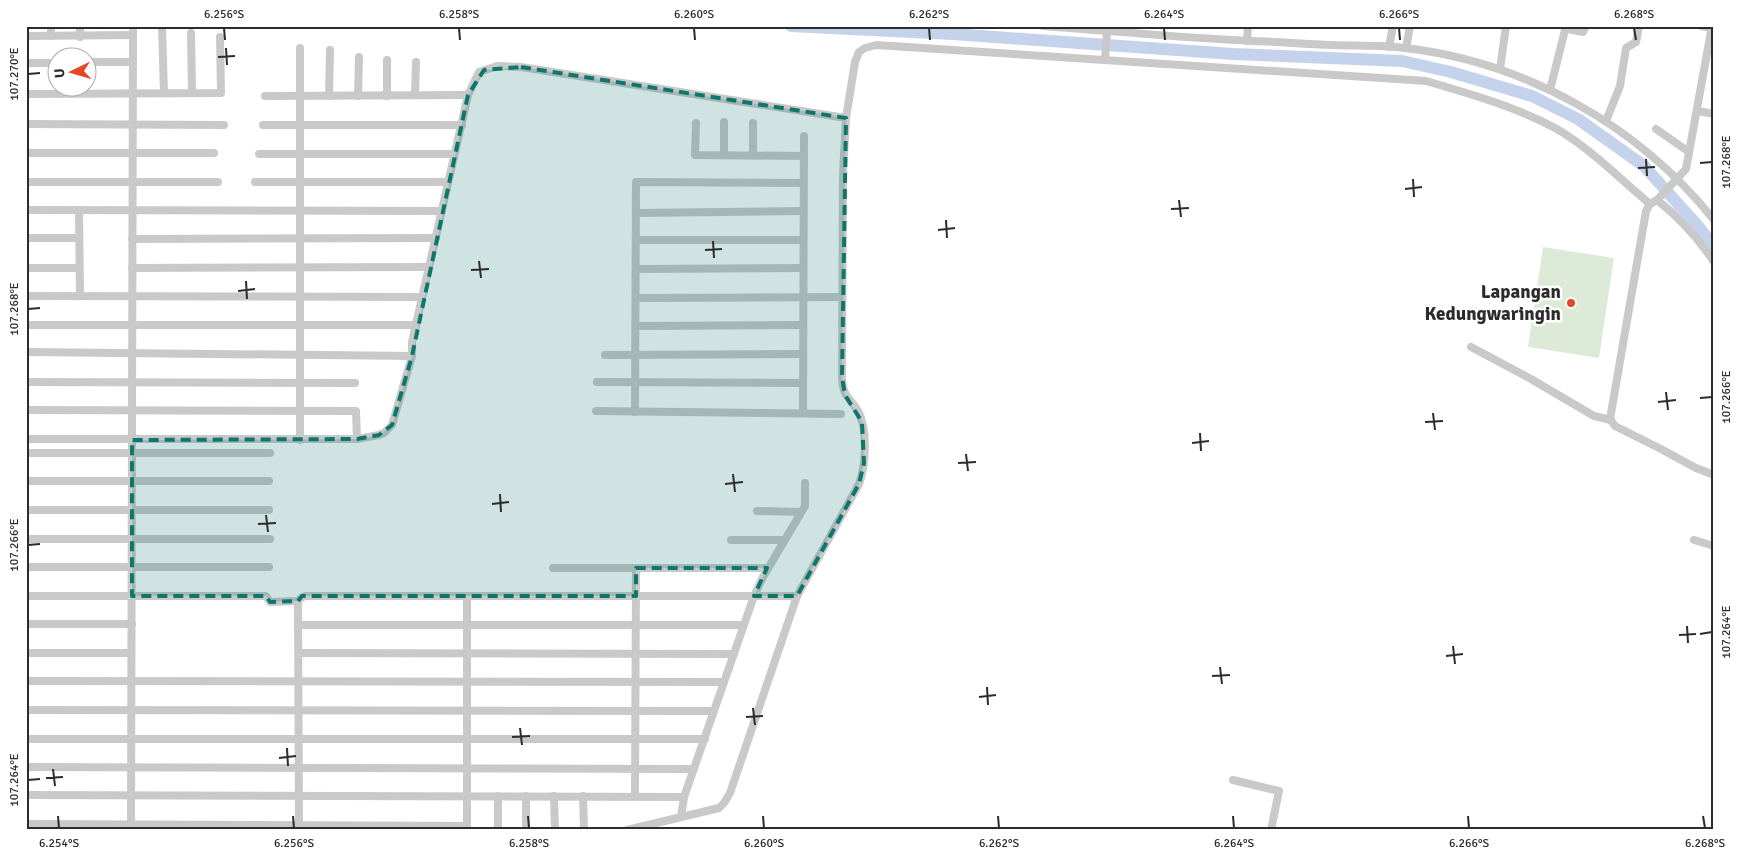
<svg xmlns="http://www.w3.org/2000/svg" width="1740" height="856" viewBox="0 0 1740 856" font-family="Signika,sans-serif">
	<rect width="100%" height="100%" fill="#fff"/>
	<!-- pitch -->
	<polygon fill="#deead8" points="1543,247 1614,258 1599,358 1528,347"/>
	<g fill="none" stroke-linecap="round" stroke-linejoin="round">
		<!-- river -->
		<polyline stroke="#c4d3eb" stroke-width="12" points="791,26 953,34 1233,54 1402,61 1451,72 1532,96 1578,119 1644,166 1698,226 1714,247"/>
		<!-- minor -->
		<g stroke="#c9c9c9" stroke-width="8">
			<polyline points="80,26 80,37"/>
			<polyline points="162,26 164,93"/>
			<path d="M 1043,26 C 1113,31 1183,38 1254,41 C 1280,42 1306,44 1333,45 C 1357,46 1381,45 1405,48 C 1525,62 1638,125 1714,220"/>
			<polyline points="1701,26 1712,28"/>
			<polyline points="1712,26 1686,169 1657,200 1650,204 1646,211 1610,419 1615,426 1659,448 1696,468 1714,475"/>
			<polyline points="191,33 192,93"/>
			<polyline points="26,36 133,35"/>
			<polyline points="51,36 51,26"/>
			<polyline points="1247,41 1248,26"/>
			<polyline points="1389,47 1393,26"/>
			<polyline points="300,48 300,440"/>
			<polyline points="1406,48 1410,26"/>
			<polyline points="387,60 387,96"/>
			<polyline points="1105,60 1107,31"/>
			<polyline points="88,62 133,62"/>
			<polyline points="26,63 58,63"/>
			<polyline points="1500,69 1506,26"/>
			<polyline points="1550,90 1565,30 1568,29 1583,32 1586,26"/>
			<polyline points="26,94 221,93 220,37"/>
			<polyline points="415,95 416,62"/>
			<polyline points="265,96 468,95"/>
			<polyline points="329,96 330,50"/>
			<polyline points="358,96 359,57"/>
			<polyline points="1698,111 1714,114"/>
			<polyline points="1606,121 1620,86 1626,48 1636,42 1639,26"/>
			<polyline points="696,123 695,155 803,156"/>
			<polyline points="26,124 224,125"/>
			<polyline points="263,125 462,125"/>
			<polyline points="1656,129 1689,152"/>
			<polyline points="26,153 214,153"/>
			<polyline points="259,154 454,154"/>
			<polyline points="724,155 724,122"/>
			<polyline points="753,155 753,123"/>
			<polyline points="26,182 218,182"/>
			<polyline points="255,182 448,182"/>
			<path d="M 1657,200 C 1679,217 1698,238 1714,262"/>
			<polyline points="26,210 442,211"/>
			<polyline points="79,210 80,296"/>
			<polyline points="636,213 803,211"/>
			<polyline points="26,238 79,238"/>
			<polyline points="132,239 436,238"/>
			<polyline points="636,240 803,240"/>
			<polyline points="26,268 79,268"/>
			<polyline points="132,268 429,267"/>
			<polyline points="636,269 803,268"/>
			<polyline points="26,296 422,297"/>
			<polyline points="636,298 842,297"/>
			<polyline points="26,325 416,325"/>
			<polyline points="636,326 803,325"/>
			<polyline points="1471,347 1531,379 1594,416 1611,420"/>
			<polyline points="26,352 412,356 412,342 468,95 479,72 497,66 521,67 846,118"/>
			<polyline points="605,355 803,354"/>
			<polyline points="26,382 355,383"/>
			<polyline points="597,382 803,383"/>
			<polyline points="26,410 356,411 357,439"/>
			<polyline points="596,411 841,414"/>
			<polyline points="635,412 636,182 803,183"/>
			<polyline points="803,413 804,136"/>
			<polyline points="26,439 357,439 379,435 384,433 392,425 412,356"/>
			<polyline points="26,453 270,453"/>
			<polyline points="26,481 269,481"/>
			<polyline points="26,510 269,510"/>
			<polyline points="757,511 801,512"/>
			<polyline points="26,539 270,539"/>
			<polyline points="731,540 784,540"/>
			<polyline points="1694,540 1714,546"/>
			<polyline points="26,567 269,567"/>
			<polyline points="553,568 768,568"/>
			<polyline points="26,596 266,596 270,602 298,601 301,598 305,596 797,596"/>
			<polyline points="467,596 467,829"/>
			<polyline points="298,601 299,829"/>
			<polyline points="26,624 132,624"/>
			<polyline points="298,625 743,625"/>
			<polyline points="26,653 131,653"/>
			<polyline points="299,653 734,654"/>
			<polyline points="26,681 724,682"/>
			<polyline points="26,710 713,711"/>
			<polyline points="26,739 705,739"/>
			<polyline points="26,767 694,769"/>
			<polyline points="1233,780 1279,791 1271,830"/>
			<polyline points="26,795 684,797"/>
			<polyline points="526,796 526,830"/>
			<polyline points="554,796 555,830"/>
			<polyline points="583,796 584,830"/>
			<polyline points="635,796 636,568"/>
			<polyline points="681,817 684,797 754,596 763,577 805,506 805,483"/>
			<polyline points="26,824 467,826"/>
			<polyline points="131,830 133,26"/>
			<polyline points="498,830 498,796"/>
			<path d="M 627,830 L 719,808 L 724,803 L 730,793 L 797,596 L 859,484 C 866,465 868,429 858,411 C 849,396 843,398 842,377 L 843,175 L 846,118 L 855,62 L 859,52 L 865,48 L 876,45 L 1426,81 C 1470,94 1514,106 1555,128 C 1589,147 1620,179 1650,204"/>
		</g>
	</g>
	<!-- marked area -->
	<path fill="#0f766e" fill-opacity="0.2" stroke="#0f766e" stroke-width="4" stroke-dasharray="10 6" stroke-linejoin="round" d="M 521,67 L 846,118 L 842,377 L 845,395 L 862,422 L 864,463 L 859,484 L 797,596 L 754,596 L 767,568 L 636,568 L 636,596 L 302,596 L 298,601 L 270,602 L 266,596 L 132,596 L 132,440 L 357,439 L 379,435 L 392,425 L 412,356 L 468,95 L 484,70 Z"/>
	<!-- ticks -->
	<path fill="none" stroke="#2c2c2c" stroke-width="2" d="M 224,28 L 225,40M 459,28 L 460,40M 694,28 L 695,40M 929,28 L 930,40M 1164,28 L 1165,40M 1399,28 L 1400,40M 1634,28 L 1636,40M 226,48 L 227,65M 218,57 L 235,56M 28,74 L 40,73M 1646,159 L 1647,176M 1700,163 L 1712,162M 1638,168 L 1655,167M 1413,179 L 1414,197M 1405,189 L 1422,187M 1179,200 L 1181,217M 1171,209 L 1189,208M 946,220 L 947,238M 938,230 L 955,228M 713,241 L 714,258M 705,250 L 722,249M 479,261 L 481,278M 471,270 L 489,269M 246,281 L 247,299M 238,291 L 255,289M 28,309 L 40,308M 1666,392 L 1668,410M 1700,398 L 1712,397M 1658,402 L 1676,400M 1433,413 L 1435,430M 1425,422 L 1443,421M 1200,433 L 1201,451M 1192,443 L 1209,441M 966,454 L 968,471M 958,463 L 976,462M 733,474 L 735,492M 725,484 L 743,482M 500,494 L 501,512M 492,504 L 509,502M 266,515 L 268,532M 258,524 L 276,523M 28,545 L 40,544M 1687,626 L 1688,643M 1700,634 L 1712,632M 1679,635 L 1696,634M 1453,646 L 1455,664M 1446,656 L 1463,654M 1220,667 L 1222,684M 1212,676 L 1230,675M 987,687 L 988,705M 979,697 L 996,695M 753,708 L 755,725M 746,717 L 763,716M 520,728 L 522,745M 512,737 L 530,736M 287,748 L 288,766M 279,758 L 296,756M 53,769 L 55,786M 46,778 L 63,777M 28,780 L 40,779M 58,816 L 59,828M 293,816 L 294,828M 528,816 L 529,828M 763,816 L 764,828M 998,816 L 999,828M 1233,816 L 1234,828M 1468,816 L 1469,828M 1703,816 L 1705,828"/>
	<!-- markers -->
	<circle fill="#e74729" stroke="#fff" stroke-width="2" cx="1571" cy="303" r="5"/>
	<g text-anchor="middle" dominant-baseline="central" stroke-width="5" stroke-linejoin="round" paint-order="stroke">
		<!-- poi labels -->
		<g font-size="19" font-weight="bold" fill="#2c2c2c" stroke="#fff" text-anchor="end">
			<text x="1561" y="292">Lapangan<tspan x="1561" dy="22">Kedungwaringin</tspan></text>
		</g>
	</g>
	<!-- border -->
	<rect width="1740" height="856" fill="none" stroke="#ffffff" stroke-width="55"/>
	<!-- north arrow -->
	<g transform="translate(72 72) rotate(265)"><circle r="24" fill="#ffffff" stroke="#ababab"/>
	<path d="M0-4L9 19L0 12L-9 19Z" fill="#e74729"/>
	<text y="-8" font-size="14" font-weight="bold" text-anchor="middle" fill="#2c2c2c">U</text>
	</g>
	<rect x="28" y="28" width="1684" height="800" fill="none" stroke="#2c2c2c" stroke-width="2"/>
	<g font-size="12" text-anchor="middle" fill="#2c2c2c">
		<text x="224" y="18">6.256°S</text>
		<text x="459" y="18">6.258°S</text>
		<text x="694" y="18">6.260°S</text>
		<text x="929" y="18">6.262°S</text>
		<text x="1164" y="18">6.264°S</text>
		<text x="1399" y="18">6.266°S</text>
		<text x="1634" y="18">6.268°S</text>
		<text transform="translate(14 74) rotate(-90)" y="4">107.270°E</text>
		<text transform="translate(1726 162) rotate(-90)" y="4">107.268°E</text>
		<text transform="translate(14 309) rotate(-90)" y="4">107.268°E</text>
		<text transform="translate(1726 397) rotate(-90)" y="4">107.266°E</text>
		<text transform="translate(14 545) rotate(-90)" y="4">107.266°E</text>
		<text transform="translate(1726 632) rotate(-90)" y="4">107.264°E</text>
		<text transform="translate(14 780) rotate(-90)" y="4">107.264°E</text>
		<text x="59" y="847">6.254°S</text>
		<text x="294" y="847">6.256°S</text>
		<text x="529" y="847">6.258°S</text>
		<text x="764" y="847">6.260°S</text>
		<text x="999" y="847">6.262°S</text>
		<text x="1234" y="847">6.264°S</text>
		<text x="1469" y="847">6.266°S</text>
		<text x="1705" y="847">6.268°S</text>
	</g>
</svg>
